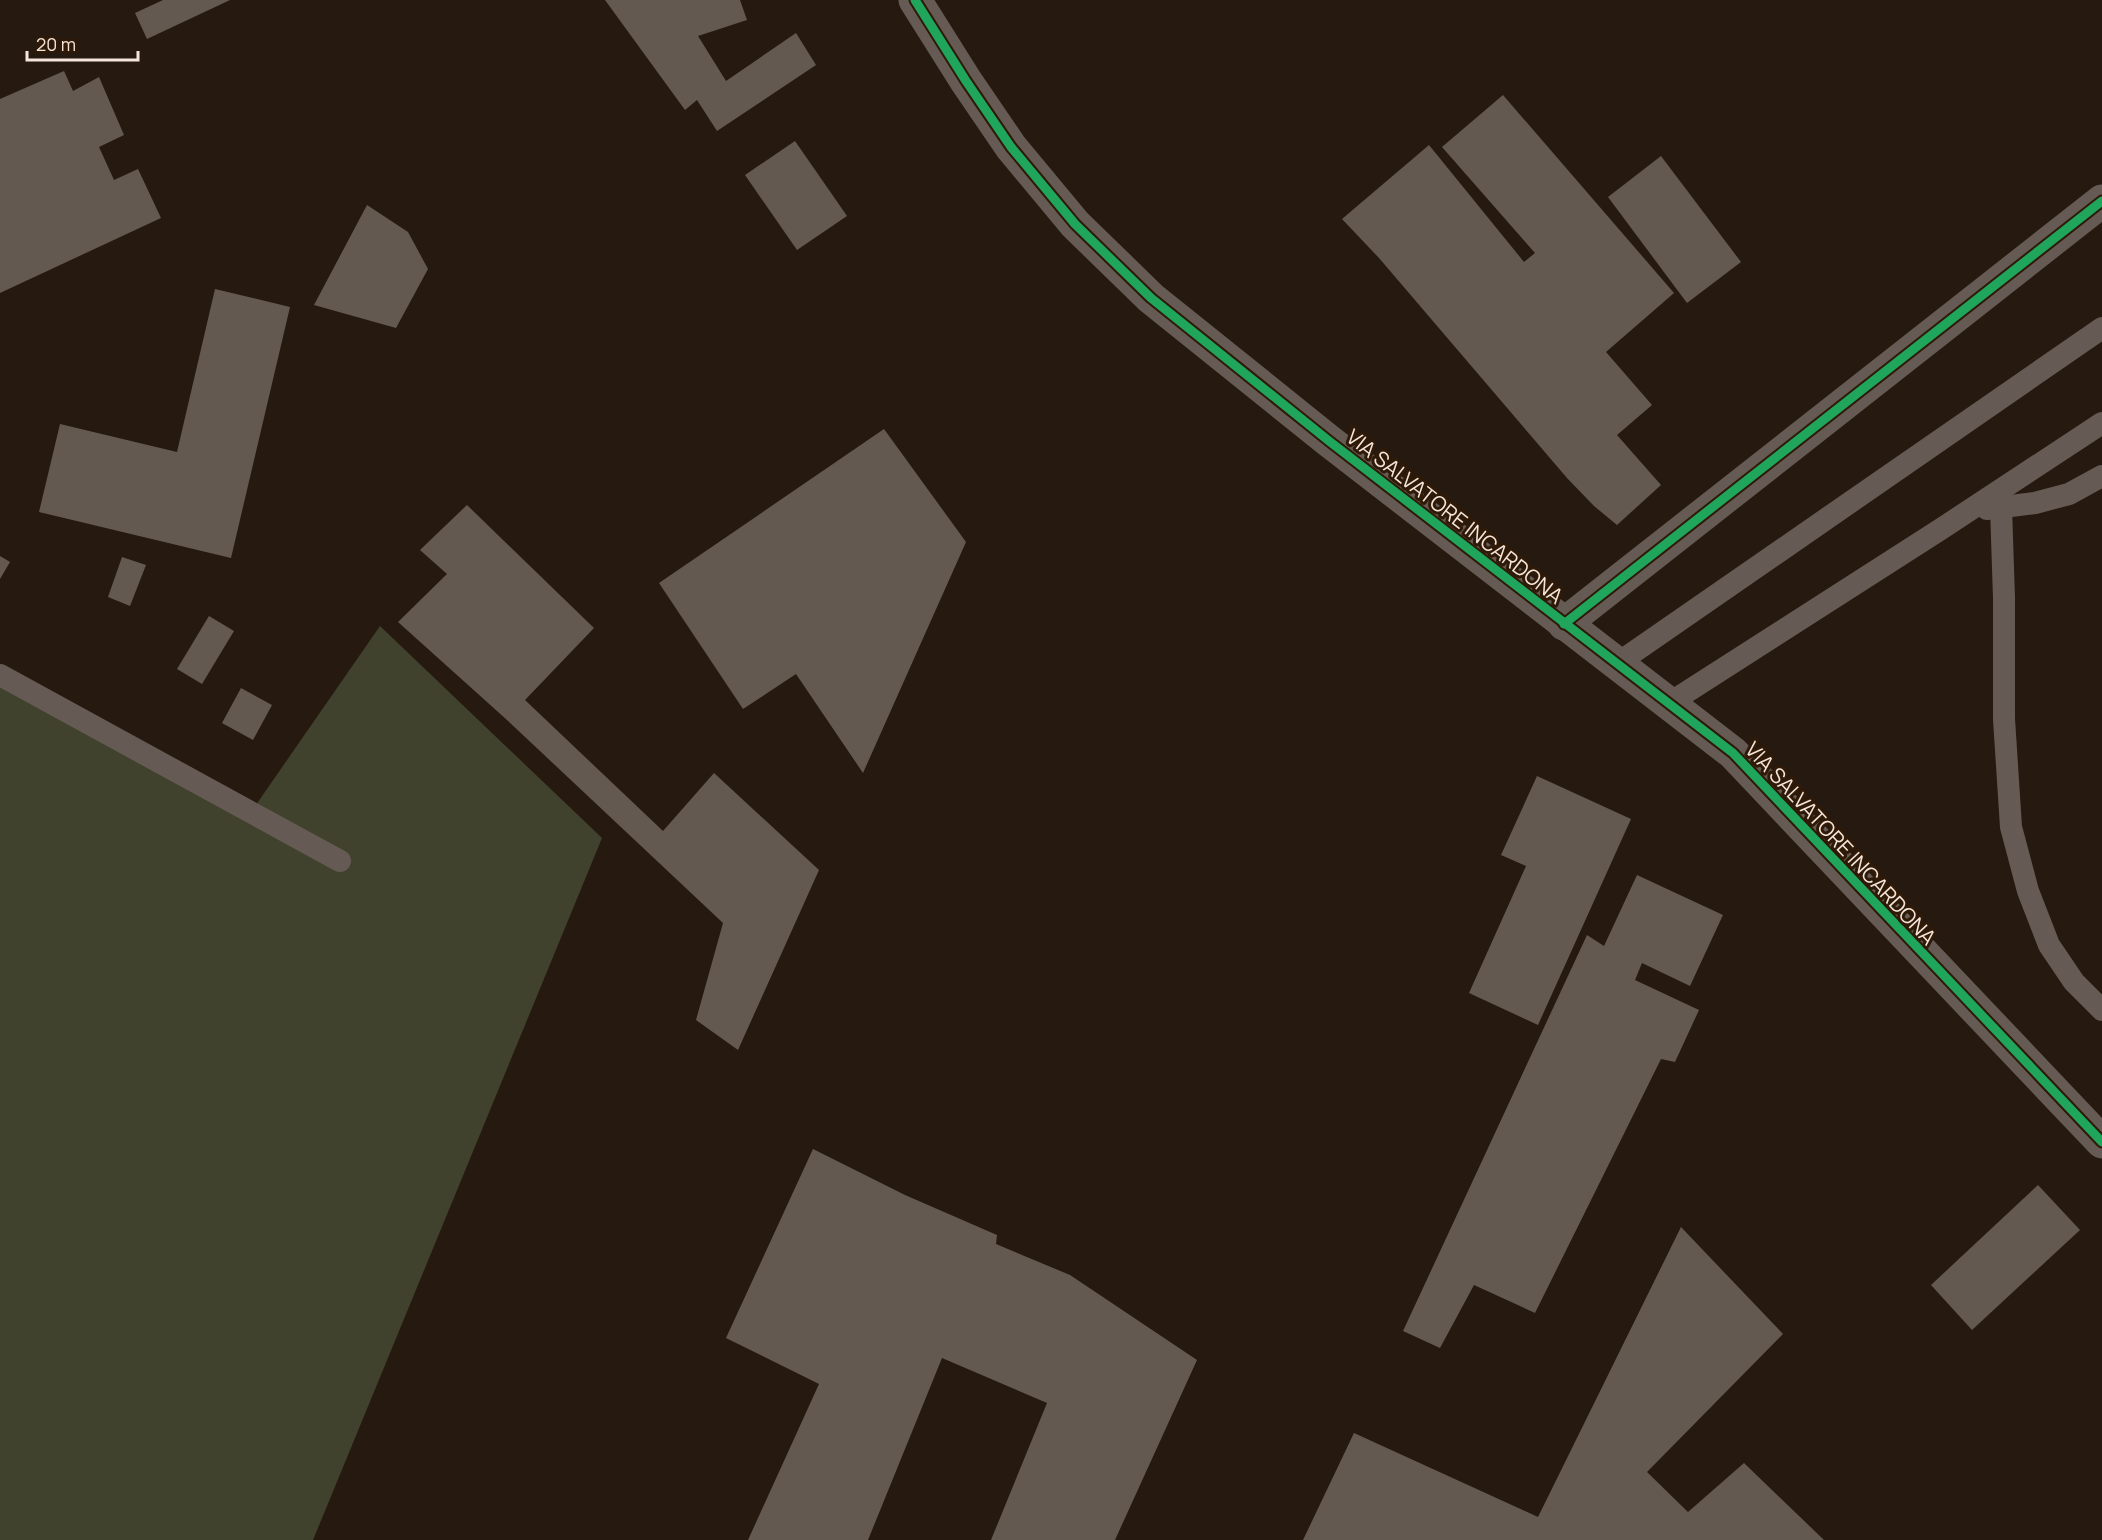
<svg xmlns="http://www.w3.org/2000/svg" width="2102" height="1540" viewBox="0 0 2102 1540" font-family="Manrope,sans-serif">
	<rect width="100%" height="100%" fill="#261a10"/>
	<!-- green -->
	<polygon fill="#40422d" points="380,626 602,838 313,1540 0,1540 0,675 251,812"/>
	<!-- building -->
	<g fill="#645950">
		<polygon points="163,0 230,0 147,39 135,13"/>
		<polygon points="605,0 740,0 747,20 698,36 726,81 796,33 816,65 717,131 697,100 685,110"/>
		<polygon points="64,71 73,91 99,77 124,135 99,147 114,180 138,169 161,218 0,293 0,99"/>
		<polygon points="1503,95 1674,293 1606,352 1652,405 1617,435 1661,485 1617,525 1594,506 1567,478 1379,258 1342,219 1429,145 1524,262 1535,253 1442,147"/>
		<polygon points="795,141 847,216 797,250 745,175"/>
		<polygon points="1661,156 1741,262 1687,303 1608,197"/>
		<polygon points="367,205 408,232 428,269 396,328 314,305"/>
		<polygon points="215,289 290,307 231,558 39,512 60,424 177,452"/>
		<polygon points="884,429 966,542 863,773 796,674 743,709 659,583"/>
		<polygon points="467,505 594,628 525,700 663,831 714,773 819,870 738,1050 696,1020 723,923 507,720 398,622 447,574 420,550"/>
		<polygon points="0,556 10,562 0,579"/>
		<polygon points="122,557 146,565 130,606 108,597"/>
		<polygon points="209,616 234,631 202,684 177,669"/>
		<polygon points="241,688 272,705 253,740 222,723"/>
		<polygon points="1537,776 1631,819 1538,1025 1469,993 1526,866 1501,855"/>
		<polygon points="1637,875 1723,915 1690,986 1642,963 1635,980 1699,1010 1675,1062 1661,1059 1535,1313 1474,1285 1440,1348 1403,1331 1587,935 1604,946"/>
		<polygon points="813,1149 905,1195 997,1235 996,1244 1070,1275 1197,1360 1115,1540 991,1540 1047,1403 942,1358 868,1540 748,1540 819,1384 726,1338"/>
		<polygon points="2038,1185 2080,1230 1972,1330 1931,1285"/>
		<polygon points="1681,1227 1783,1334 1647,1472 1688,1512 1744,1463 1824,1540 1303,1540 1354,1433 1538,1517"/>
	</g>
	<g fill="none" stroke-linecap="round" stroke-linejoin="round">
		<!-- service -->
		<g stroke="#665b54" stroke-width="22">
			<polyline points="2001,507 2004,598 2004,719 2011,827 2028,891 2049,945 2074,982 2102,1010"/>
			<polyline points="1987,509 2035,503 2069,494 2102,476"/>
			<polyline points="1618,663 2102,328"/>
			<polyline points="0,675 340,861"/>
			<polyline points="1668,704 1941,529 2102,423"/>
		</g>
		<!-- minor -->
		<polyline stroke="#665b54" stroke-width="33" points="1564,624 2102,201"/>
		<!-- tertiary -->
		<polyline stroke="#665b54" stroke-width="33" points="915,0 966,81 1011,147 1075,224 1151,298 1329,441 1733,753 2102,1142"/>
		<!-- cycleway casing -->
		<g stroke="#2f1907" stroke-width="13">
			<g id="cycleway">
				<polyline points="915,0 966,81 1011,147 1075,224 1151,298 1329,441 1733,753 2102,1142"/>
				<polyline points="1564,624 2102,201"/>
			</g>
		</g>
		<!-- cycleway -->
		<use href="#cycleway" stroke="#20a55d" stroke-width="9"/>
	</g>
	<g text-anchor="middle" dominant-baseline="central" stroke-width="6" stroke-linejoin="round" paint-order="stroke">
		<!-- street labels -->
		<g font-size="21" fill="#f5e5da" stroke="#2f1907">
			<text transform="translate(1455 516) rotate(38)">VIA SALVATORE INCARDONA</text>
			<text transform="translate(1841 843) rotate(47)">VIA SALVATORE INCARDONA</text>
		</g>
	</g>
	<!-- scale -->
	<path d="M27 51v9h111v-9" fill="none" stroke="#f5e5da" stroke-width="3"/>
	<text x="36" y="51" font-size="18" fill="#f5e5da" stroke="#2f1907" stroke-width="4.5" paint-order="stroke">20 m</text>
</svg>
